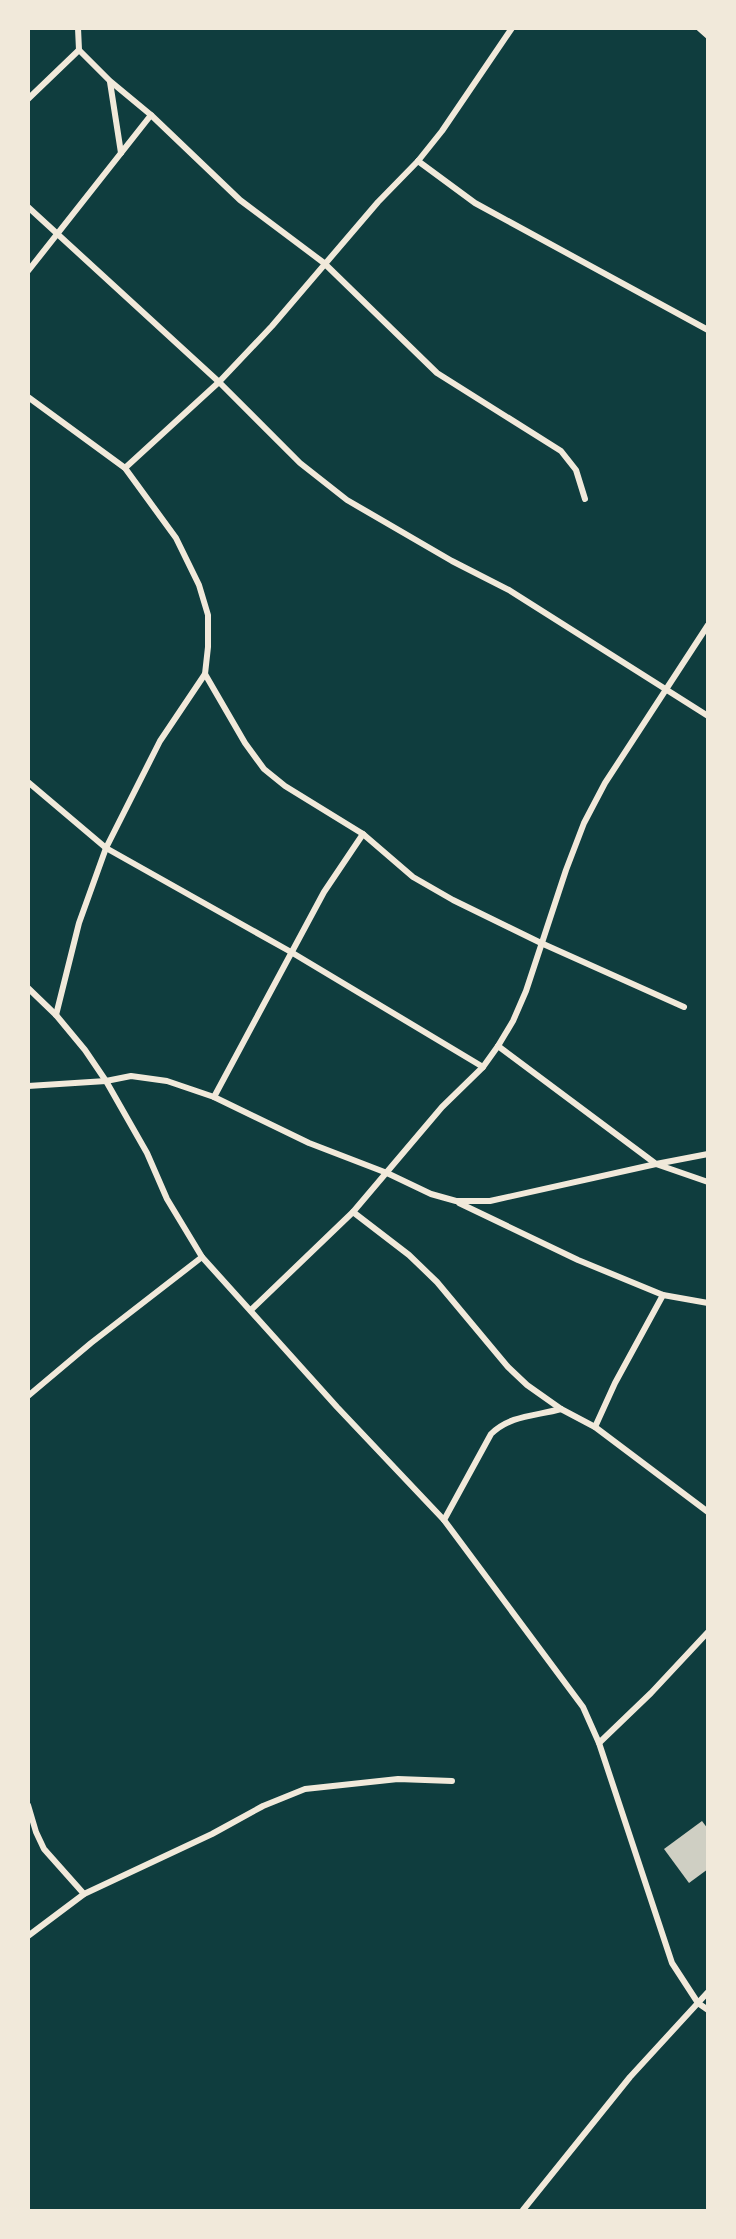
<svg xmlns="http://www.w3.org/2000/svg" width="736" height="2239" viewBox="0 0 736 2239" font-family="'Crimson Pro',serif">
	<rect width="100%" height="100%" fill="#0f3d3e"/>
	<!-- building -->
	<polygon fill="#cfcfc3" points="702,1821 708,1829 708,1869 689,1883 664,1849"/>
	<g fill="none" stroke-linecap="round" stroke-linejoin="round">
		<!-- minor -->
		<g stroke="#f1e9da" stroke-width="6">
			<polyline points="78,28 79,50 110,81 151,115 240,200 324,263 437,373 561,451 576,470 585,499"/>
			<polyline points="699,28 708,36"/>
			<polyline points="110,82 121,153"/>
			<polyline points="28,99 79,50"/>
			<polyline points="418,161 475,203 708,330"/>
			<polyline points="28,207 219,382 300,463 347,500 452,561 509,590 708,716"/>
			<polyline points="28,271 151,115"/>
			<polyline points="28,397 125,468 176,538 199,585 208,615 208,647 205,674 160,741 106,848 79,923 56,1015"/>
			<polyline points="125,468 219,382 272,326 378,202 418,161 442,131 512,28"/>
			<polyline points="205,674 245,743 264,769 285,786 363,834 413,877 453,900 541,943 684,1007"/>
			<polyline points="28,782 106,848 291,952 483,1067"/>
			<polyline points="28,988 56,1015 85,1050 106,1081 147,1153 167,1199 202,1257 337,1407 444,1520 583,1707 599,1743 672,1963 698,2003 708,2010"/>
			<polyline points="498,1046 656,1164 708,1154"/>
			<polyline points="28,1086 106,1081 131,1076 167,1081 214,1097 309,1143 387,1173 431,1194 456,1201 490,1201 656,1164 708,1182"/>
			<polyline points="214,1097 324,892 363,834"/>
			<polyline points="459,1203 578,1260 663,1295 708,1303"/>
			<polyline points="353,1212 409,1255 437,1282 508,1367 527,1385 561,1409 595,1427 708,1512"/>
			<polyline points="251,1310 353,1212 442,1107 483,1067 498,1046 513,1021 526,991 566,870 584,823 605,783 708,625"/>
			<polyline points="28,1396 91,1343 202,1257"/>
			<polyline points="595,1427 615,1383 663,1295"/>
			<path d="M 444,1520 L 491,1434 C 510,1415 536,1416 561,1409"/>
			<polyline points="599,1743 651,1693 708,1632"/>
			<polyline points="28,1805 36,1832 44,1849 84,1894"/>
			<polyline points="28,1936 84,1894 212,1834 263,1806 305,1789 398,1779 452,1781"/>
			<polyline points="523,2210 630,2077 708,1992"/>
		</g>
	</g>
	<!-- border -->
	<rect width="736" height="2239" fill="none" stroke="#f1e9da" stroke-width="60"/>
</svg>
